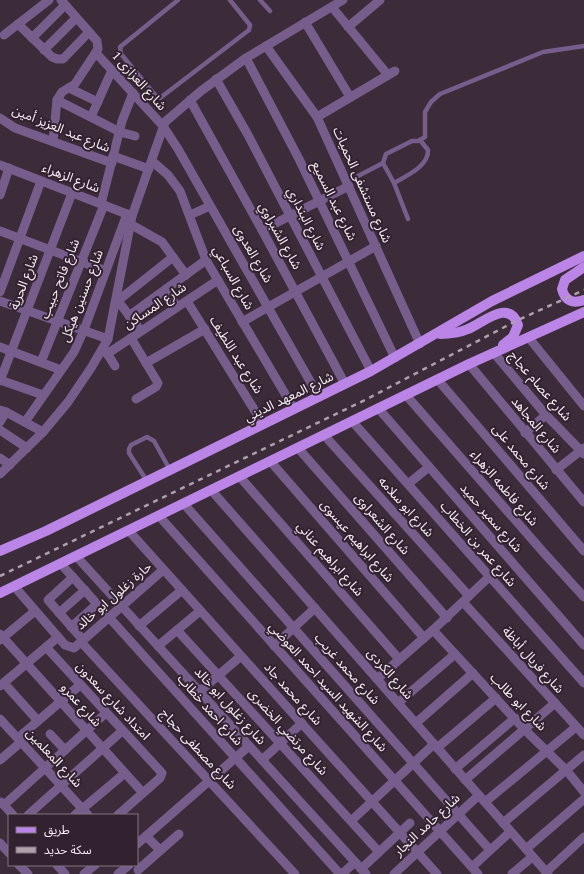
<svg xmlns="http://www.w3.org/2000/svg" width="584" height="874" viewBox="0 0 584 874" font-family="Spectral,'Noto Sans Arabic',serif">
	<rect width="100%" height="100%" fill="#3c2b38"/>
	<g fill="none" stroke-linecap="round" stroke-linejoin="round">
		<!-- lane -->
		<g stroke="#765d8c" stroke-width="4.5">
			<polyline points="178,0 120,47 121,54 155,95 160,98 249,30 250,25 230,0"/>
			<polyline points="260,0 270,11"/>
			<polyline points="383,163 394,183 408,219"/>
			<polyline points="358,176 383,163 386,154 412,141 418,141 425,137 425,112 431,102 440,94 543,52 584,46"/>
			<path d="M 394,183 C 406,176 429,166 428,150 L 420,140"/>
			<polyline points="147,481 129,453 129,449 131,445 147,437 154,441 170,470"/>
		</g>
		<!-- street -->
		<g stroke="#765d8c" stroke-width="9">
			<polyline points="332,7 388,75"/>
			<polyline points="305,22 350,97"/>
			<polyline points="18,24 52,57 57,59 63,59 89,32"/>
			<polyline points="348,27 380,0"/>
			<polyline points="4,35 49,0"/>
			<polyline points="32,38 65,5"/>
			<polyline points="266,46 317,117 420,344"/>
			<polyline points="44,50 76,18"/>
			<polyline points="96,53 163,126 178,149 319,397"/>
			<polyline points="246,58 299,159 395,358"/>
			<polyline points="216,79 248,135 371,371"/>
			<polyline points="69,88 98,102"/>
			<polyline points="57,100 120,132 135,136"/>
			<polyline points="190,100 262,230 345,384"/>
			<polyline points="91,117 112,70"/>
			<polyline points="317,117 395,71"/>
			<polyline points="0,118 15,128 112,163"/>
			<polyline points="53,141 57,100 62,92 75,84 98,49 97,41 61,0"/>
			<polyline points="113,156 149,169"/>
			<polyline points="152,161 168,175 180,191 206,260 294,409"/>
			<polyline points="0,165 132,216"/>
			<polyline points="0,195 9,168"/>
			<polyline points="101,204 122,121 133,93"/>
			<polyline points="190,215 210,206"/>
			<polyline points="130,224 162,242 186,275"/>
			<polyline points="262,230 349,186"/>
			<polyline points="0,231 106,271"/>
			<polyline points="166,289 177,307"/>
			<polyline points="0,292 41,181"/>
			<polyline points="0,301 108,339"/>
			<polyline points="118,301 141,331"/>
			<polyline points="187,301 263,424"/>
			<polyline points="115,303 173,257"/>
			<polyline points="129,316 206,260"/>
			<polyline points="242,322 376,246"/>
			<polyline points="131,338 158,383 156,387 136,399"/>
			<polyline points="529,338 584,406"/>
			<polyline points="0,347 61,370"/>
			<polyline points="105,350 115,366"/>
			<polyline points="494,353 546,415 584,454"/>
			<polyline points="107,354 218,280"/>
			<polyline points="41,362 104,205"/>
			<polyline points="146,363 205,329"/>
			<polyline points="469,364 584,502"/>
			<polyline points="0,380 43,395"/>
			<polyline points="438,380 584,551"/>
			<polyline points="0,381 72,193"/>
			<polyline points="406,395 544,553 584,597"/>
			<polyline points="378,408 584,645"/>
			<polyline points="0,410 6,412 43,432"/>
			<polyline points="352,421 584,683"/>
			<polyline points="0,422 6,412"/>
			<polyline points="25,422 74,352 84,330 127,214"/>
			<polyline points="0,430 27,448"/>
			<polyline points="525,433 546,415"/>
			<polyline points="324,435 469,596"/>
			<polyline points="298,448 447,618"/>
			<polyline points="0,458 10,465"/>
			<polyline points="271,462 424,638"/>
			<polyline points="556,470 584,448"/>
			<polyline points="0,474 43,432 68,402 91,368 108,339 132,216 165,122 201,91 246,58 343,0"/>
			<polyline points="240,477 399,659"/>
			<polyline points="408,484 429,467"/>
			<polyline points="212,491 548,874"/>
			<polyline points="184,504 490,850"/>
			<polyline points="159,516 478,874"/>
			<polyline points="129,531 437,874"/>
			<polyline points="76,556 366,874"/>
			<polyline points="61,564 340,874"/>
			<polyline points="73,577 48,600 83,640"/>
			<polyline points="14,586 65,645 74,648 163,570"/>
			<polyline points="463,602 584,735"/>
			<polyline points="59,613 85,590"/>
			<polyline points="139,626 182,590"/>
			<polyline points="71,627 97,604"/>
			<polyline points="177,630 379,852"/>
			<polyline points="433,630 524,729 567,771 584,792"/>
			<polyline points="0,634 143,793"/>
			<polyline points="0,640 35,611"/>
			<polyline points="81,642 295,874"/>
			<polyline points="158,646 200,611"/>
			<polyline points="274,646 315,608"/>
			<polyline points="46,647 162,773 160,778 118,815"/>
			<polyline points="377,679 433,630 489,577"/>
			<polyline points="4,683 38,721"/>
			<polyline points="0,686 58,637"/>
			<polyline points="199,692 241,656"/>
			<polyline points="398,703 455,654"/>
			<polyline points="0,719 88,815"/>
			<polyline points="416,723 473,673"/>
			<polyline points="50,734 65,750"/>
			<polyline points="18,738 80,685"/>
			<polyline points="437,748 496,698"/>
			<polyline points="0,760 21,742"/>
			<polyline points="262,760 302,723"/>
			<polyline points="455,769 515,718"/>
			<polyline points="465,780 555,703"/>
			<polyline points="1,802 13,815"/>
			<polyline points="485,802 576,727"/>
			<polyline points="4,805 106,713"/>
			<polyline points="28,815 122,731"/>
			<polyline points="75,815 125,773"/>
			<polyline points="351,821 434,744"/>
			<polyline points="503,823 584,755"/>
			<polyline points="146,836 160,850"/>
			<polyline points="0,843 9,853"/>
			<polyline points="137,844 249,746"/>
			<polyline points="526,849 584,799"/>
			<polyline points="19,865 28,874"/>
			<polyline points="57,865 65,874"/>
			<polyline points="472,867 510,832"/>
			<polyline points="361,869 410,823"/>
			<polyline points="138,870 179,834"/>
			<polyline points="546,872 584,837"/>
			<polyline points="84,874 95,865"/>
			<polyline points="118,874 129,865"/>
			<polyline points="342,874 355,862"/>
			<polyline points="394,874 479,795"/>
			<polyline points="512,874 532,857"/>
		</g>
		<!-- primary -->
		<g stroke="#ba85e7" stroke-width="10">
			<path d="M 584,267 L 565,280 L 562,289 C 565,301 573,304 584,300"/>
			<path d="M 440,334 C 449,334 459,333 468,329 C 483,323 509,298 518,325 L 513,337 L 503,345"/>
			<polyline points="0,551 46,531 371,371 492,301 584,256"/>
			<polyline points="0,593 469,364 584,312"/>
		</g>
		<!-- rail -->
		<polyline stroke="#aea1ac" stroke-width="2.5" stroke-dasharray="5 5" stroke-linecap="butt" points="0,576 365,400 516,321 584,290"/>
	</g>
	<g text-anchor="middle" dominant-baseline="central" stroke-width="4" stroke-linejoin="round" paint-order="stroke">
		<!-- street labels -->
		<g font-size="13" fill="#f9eef7" stroke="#32212e">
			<text transform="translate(139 81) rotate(48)">شارع العزازى 1</text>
			<text transform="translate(61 129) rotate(22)">شارع عبد العزيز أمين</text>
			<text transform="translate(71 178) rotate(21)">شارع الزهراء</text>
			<text transform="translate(362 185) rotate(66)">شارع مستشفى الحميات</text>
			<text transform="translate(334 201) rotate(64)">شارع عبد السميع</text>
			<text transform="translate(306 219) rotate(63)">شارع البنداري</text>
			<text transform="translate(280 236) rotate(61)">شارع الشبراوي</text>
			<text transform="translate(253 254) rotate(60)">شارع العدوى</text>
			<text transform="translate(233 278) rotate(61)">شارع السباعي</text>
			<text transform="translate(60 279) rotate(-68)">شارع فاتح حبيب</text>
			<text transform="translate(24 282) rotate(-69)">شارع الحرية</text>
			<text transform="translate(82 296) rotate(-69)">شارع حسنين هيكل</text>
			<text transform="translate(155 306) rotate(-34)">شارع المساكن</text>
			<text transform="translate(236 355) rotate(58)">شارع عبد اللطيف</text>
			<text transform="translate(540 386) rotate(49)">شارع عصام عجاج</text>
			<text transform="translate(289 397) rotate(-26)">شارع المعهد الديني</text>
			<text transform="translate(536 425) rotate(50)">شارع المجاهد</text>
			<text transform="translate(521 457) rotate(50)">شارع محمد على</text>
			<text transform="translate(504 488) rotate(49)">شارع فاطمه الزهراء</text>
			<text transform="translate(406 507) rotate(48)">شارع ابو سلامه</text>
			<text transform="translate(491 518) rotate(49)">شارع سمير حميد</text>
			<text transform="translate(382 524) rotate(49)">شارع الشعراوى</text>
			<text transform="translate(357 541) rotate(49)">شارع ابراهيم عيسوى</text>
			<text transform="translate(478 544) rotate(49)">شارع عمر بن الخطاب</text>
			<text transform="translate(330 559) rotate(49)">شارع ابراهيم عناني</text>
			<text transform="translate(114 596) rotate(-41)">حارة زغلول ابو خالد</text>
			<text transform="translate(533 660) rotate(48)">شارع فريال أباظة</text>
			<text transform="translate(347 669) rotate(48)">شارع محمد غريب</text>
			<text transform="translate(390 674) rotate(49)">شارع الكردى</text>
			<text transform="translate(328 687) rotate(48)">شارع الشهيد السيد احمد العوضي</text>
			<text transform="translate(293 694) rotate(48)">شارع محمد جاد</text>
			<text transform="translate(113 701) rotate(47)">امتداد شارع سعدون</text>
			<text transform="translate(518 702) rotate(46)">شارع ابو طالب</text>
			<text transform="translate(81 705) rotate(48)">شارع عمرو</text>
			<text transform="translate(230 706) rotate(48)">شارع زغلول ابو خالد</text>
			<text transform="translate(210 710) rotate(48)">شارع احمد خطاب</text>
			<text transform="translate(288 732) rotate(48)">شارع مرتضي الخضرى</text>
			<text transform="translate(198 749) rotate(47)">شارع مصطفى حجاج</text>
			<text transform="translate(54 758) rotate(47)">شارع المعلمين</text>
			<text transform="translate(427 825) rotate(-43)">شارع حامد النجار</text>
		</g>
	</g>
	<!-- legend -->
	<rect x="8" y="814" width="130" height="52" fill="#32212e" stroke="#82737e"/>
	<rect x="16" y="827" width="20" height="6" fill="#ba85e7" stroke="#82737e"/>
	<text x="44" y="834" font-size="12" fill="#f9eef7">طريق</text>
	<rect x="16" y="847" width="20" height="6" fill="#aea1ac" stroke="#82737e"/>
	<text x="44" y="854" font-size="12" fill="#f9eef7">سكة حديد</text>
</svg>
